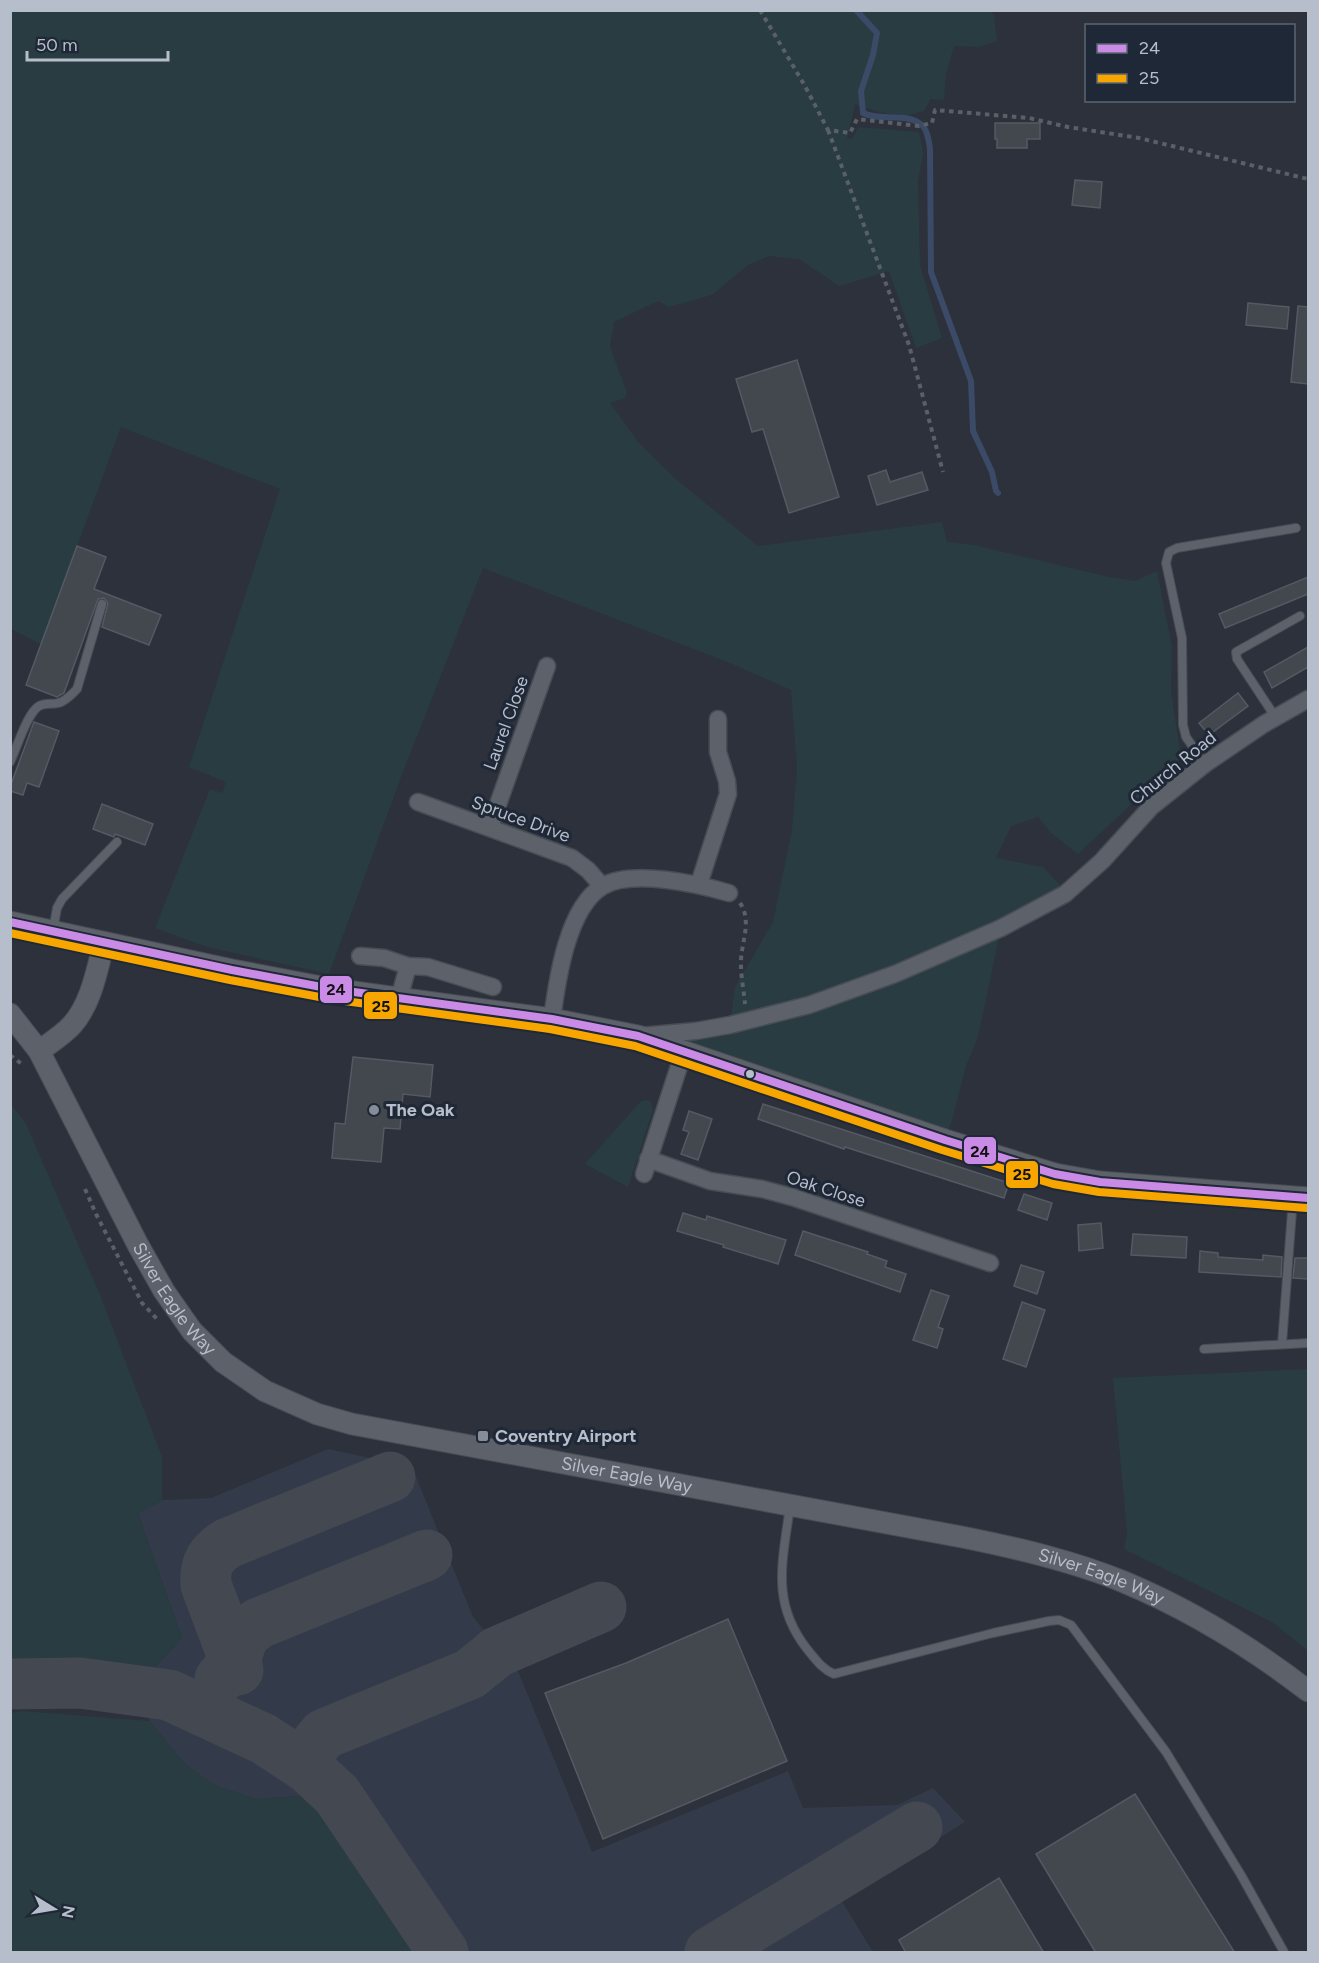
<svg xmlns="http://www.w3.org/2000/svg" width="1319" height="1963" viewBox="0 0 1319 1963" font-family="Figtree,sans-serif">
	<rect width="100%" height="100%" fill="#2c313b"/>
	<!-- airport -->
	<polygon fill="#333b4b" points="328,1449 412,1467 473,1617 518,1671 592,1852 788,1771 803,1808 897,1805 933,1788 965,1822 841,1900 873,1952 417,1952 330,1822 299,1796 256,1799 214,1785 185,1764 149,1721 154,1668 182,1638 138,1513 162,1500 211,1498"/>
	<!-- green -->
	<g fill="#293c41">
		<polygon points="10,11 991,11 994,15 997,41 980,47 954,46 946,74 944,100 931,99 924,111 905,116 879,112 855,104 847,139 853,138 858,127 919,132 923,153 918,181 920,265 942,338 916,348 889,271 839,286 799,259 769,256 748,265 712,295 669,307 658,301 614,322 610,347 627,392 625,398 610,403 639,443 677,480 758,546 942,522 947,542 974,545 1109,577 1135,581 1157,571 1172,648 1171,691 1181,758 1078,854 1051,833 1038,817 1011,826 996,858 1043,867 1060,885 1065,894 1001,928 978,1037 966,1066 952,1120 945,1140 638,1036 730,1024 735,987 773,922 792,830 797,768 791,690 730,663 483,568 401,777 329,974 207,947 155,928 210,789 222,793 226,782 189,767 280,489 121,427 41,644 11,629"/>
		<polygon points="645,1100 651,1102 653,1110 628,1187 585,1164 640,1102"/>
		<polygon points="11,1104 26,1124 100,1295 162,1457 162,1500 138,1513 182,1638 154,1668 70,1661 11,1663"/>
		<polygon points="1308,1369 1308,1651 1272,1622 1124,1549 1127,1533 1113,1378"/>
		<polygon points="22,1711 149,1721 185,1764 214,1785 256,1799 299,1796 330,1822 417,1952 11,1952 11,1713"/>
	</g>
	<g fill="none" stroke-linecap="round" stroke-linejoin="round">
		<!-- stream -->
		<path stroke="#3b4a66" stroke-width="6" d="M 856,10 L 877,33 L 873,55 L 861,91 L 863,113 C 880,122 907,111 923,126 C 928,132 929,142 930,149 L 931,272 L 971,381 L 973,431 L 992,472 L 996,491 L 998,493"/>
		<!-- taxiway -->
		<g stroke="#444850" stroke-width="51">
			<path d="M 238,1670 L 206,1585 C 204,1565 211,1553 228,1543 L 390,1477"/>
			<polyline points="220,1679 235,1661 241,1642 247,1632 259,1623 427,1555"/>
			<polyline points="10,1684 80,1683 169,1695 264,1739 308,1768 337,1795 443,1952"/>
			<path d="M 314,1773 C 305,1756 312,1747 324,1734 L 470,1674 L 497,1652 L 601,1607"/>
			<polyline points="710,1952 917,1827"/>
		</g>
	</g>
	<!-- building -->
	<g fill="#43484f" stroke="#545963" stroke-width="1.5">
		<polygon points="995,123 1040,123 1040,139 1027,139 1027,148 997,148 997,139 995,139"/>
		<polygon points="1075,180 1102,182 1100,208 1072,205"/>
		<polygon points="1248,303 1289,307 1287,329 1246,325"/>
		<polygon points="1298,306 1308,307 1308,384 1291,382"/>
		<polygon points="797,360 839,497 789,513 763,429 752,432 736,379"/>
		<polygon points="886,470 890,482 922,472 928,490 877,505 868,476"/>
		<polygon points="77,546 106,557 94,589 161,615 149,645 102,627 108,603 104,598 98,599 64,693 57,697 26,685"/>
		<polygon points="1308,577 1308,594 1225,628 1219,614"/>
		<polygon points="1308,647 1308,667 1272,688 1264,672"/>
		<polygon points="1238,693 1248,706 1209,735 1199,723"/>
		<polygon points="34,722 59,731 39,787 27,783 23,795 10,791 10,787"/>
		<polygon points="102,804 153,824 145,845 115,834 114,837 93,829"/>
		<polygon points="353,1057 433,1065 430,1097 403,1094 400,1129 384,1128 381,1162 332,1158 335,1123 345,1124"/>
		<polygon points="763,1104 1009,1183 1004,1198 845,1147 844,1149 758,1119"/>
		<polygon points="689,1111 712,1119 698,1160 681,1154 689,1132 683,1130"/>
		<polygon points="1024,1194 1052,1203 1047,1220 1018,1210"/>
		<polygon points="683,1213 706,1220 707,1216 786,1240 778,1264 723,1247 724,1245 677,1231"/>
		<polygon points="1101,1223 1103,1248 1079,1251 1078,1225"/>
		<polygon points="803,1231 868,1252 867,1254 887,1261 885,1267 906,1274 900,1292 795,1255"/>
		<polygon points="1133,1234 1187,1237 1186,1258 1131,1255"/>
		<polygon points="1200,1251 1218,1253 1218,1257 1263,1260 1263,1255 1282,1257 1281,1277 1199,1272"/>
		<polygon points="1295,1258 1308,1258 1308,1279 1293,1278"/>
		<polygon points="1021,1265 1044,1272 1037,1294 1014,1286"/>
		<polygon points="931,1290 949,1296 938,1327 943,1329 937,1348 913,1340"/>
		<polygon points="1022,1302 1045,1310 1026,1367 1003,1359"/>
		<polygon points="728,1619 787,1761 603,1839 545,1693 626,1663"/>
		<polygon points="1135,1794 1235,1953 1096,1953 1036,1854"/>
		<polygon points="999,1878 1044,1953 906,1953 899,1940"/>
	</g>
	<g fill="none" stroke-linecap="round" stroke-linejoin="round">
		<!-- service casing -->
		<g stroke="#484c54" stroke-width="10">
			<g id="service">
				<polyline points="1276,718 1237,659 1236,652 1300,616"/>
				<path d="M 10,762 C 17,748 27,713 39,706 C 46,702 51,705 58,703 C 65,702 72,694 77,689 L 102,604"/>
				<polyline points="1205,764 1186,737 1183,725 1182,638 1166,563 1169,552 1177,548 1296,528"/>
				<polyline points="53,930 57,908 62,899 117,842"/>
				<polyline points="1282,1344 1293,1198"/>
				<polyline points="1204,1349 1308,1343"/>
				<path d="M 790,1506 C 783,1560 770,1602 807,1649 C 816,1660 822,1669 834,1674 L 993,1633 L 1049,1621 L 1059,1620 L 1071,1625 L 1166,1752 L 1241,1875 L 1284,1952"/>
			</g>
		</g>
		<!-- minor casing -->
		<g stroke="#484c54" stroke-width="19">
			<g id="minor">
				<polyline points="418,802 572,858 588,870 602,886"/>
				<polyline points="490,827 547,666"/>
				<polyline points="699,884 728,794 727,781 718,752 718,719"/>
				<polyline points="360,956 384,958 408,966 428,967 493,987"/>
				<polyline points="399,999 408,966"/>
				<path d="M 552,1019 C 557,981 567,907 603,886 C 632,869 698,884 729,893"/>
				<polyline points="641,1036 696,1031 730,1025 809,1005 895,974 1001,928 1065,894 1102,861 1151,807 1205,764 1264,724 1308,699"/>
				<polyline points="648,1159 710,1181 762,1189 792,1197 990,1263"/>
				<polyline points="644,1174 684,1051"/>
			</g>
		</g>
		<!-- tertiary casing -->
		<g stroke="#484c54" stroke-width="23">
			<g id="tertiary">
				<polyline points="10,922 232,970 332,989 552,1019 638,1036 945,1140 1055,1174 1100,1182 1308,1198"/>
				<path id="s1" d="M 10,1014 L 39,1051 L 138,1245 L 164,1291 L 192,1331 L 223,1362 L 265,1391 L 317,1414 L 352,1424 L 962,1537 C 1017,1548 1073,1561 1124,1582 C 1191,1610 1251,1647 1308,1691"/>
				<path d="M 39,1051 C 50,1043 63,1035 72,1025 C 91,1004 97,970 104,943"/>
			</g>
		</g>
		<!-- path -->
		<g stroke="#5a6066" stroke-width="4" stroke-dasharray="4.5 4.5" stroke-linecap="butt">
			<polyline points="760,10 805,86 828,130 850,133 857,119 919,126 932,123 935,110 1029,118 1068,127 1139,138 1308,179"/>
			<polyline points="828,130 909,345 943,472"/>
			<path d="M 740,903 C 753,922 740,944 741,965 C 741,978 744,991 745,1004"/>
			<polyline points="10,1055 23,1065"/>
			<polyline points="85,1189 96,1214 142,1303 158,1320"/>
		</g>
		<!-- service -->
		<use href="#service" stroke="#5d6169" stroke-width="8"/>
		<!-- minor -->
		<use href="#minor" stroke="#5d6169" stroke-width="16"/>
		<!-- tertiary -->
		<use href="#tertiary" stroke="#5d6169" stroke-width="21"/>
		<!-- bus-1 casing -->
		<g stroke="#1f2837" stroke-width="12">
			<polyline id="bus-1" points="10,922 232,970 332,989 552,1019 638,1036 945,1140 1055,1174 1100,1182 1308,1198"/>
		</g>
		<!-- bus-2 casing -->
		<g stroke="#1f2837" stroke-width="12">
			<polyline id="bus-2" points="10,933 230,980 330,999 550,1029 635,1046 942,1150 1053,1184 1099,1192 1307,1208"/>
		</g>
		<!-- bus-1 -->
		<use href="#bus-1" stroke="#ca8be6" stroke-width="8"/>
		<!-- bus-2 -->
		<use href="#bus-2" stroke="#f7a600" stroke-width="8"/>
	</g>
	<!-- markers -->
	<circle fill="#b7becb" stroke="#1f2837" stroke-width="2" cx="750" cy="1074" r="5"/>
	<g fill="#868d99" stroke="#1f2837" stroke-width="2">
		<circle cx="374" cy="1110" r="6"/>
		<rect x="477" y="1430" width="12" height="12" rx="3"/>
	</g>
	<g text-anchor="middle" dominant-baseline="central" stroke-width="6" stroke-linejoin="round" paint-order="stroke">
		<!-- street labels -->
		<g font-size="18" fill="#b7becb" stroke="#1f2837">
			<text transform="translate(506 723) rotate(-70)">Laurel Close</text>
			<text transform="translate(1173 768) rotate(-39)">Church Road</text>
			<text transform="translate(521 819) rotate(20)">Spruce Drive</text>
			<text transform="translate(826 1189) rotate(18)">Oak Close</text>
			<text stroke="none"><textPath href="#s1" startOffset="330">Silver Eagle Way</textPath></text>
			<text stroke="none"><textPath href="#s1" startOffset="834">Silver Eagle Way</textPath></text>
			<text stroke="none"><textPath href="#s1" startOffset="1320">Silver Eagle Way</textPath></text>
		</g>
		<!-- poi labels -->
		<g font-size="18" font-weight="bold" fill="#b7becb" stroke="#1f2837" text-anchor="start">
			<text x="386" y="1110">The Oak</text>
			<text x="495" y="1436">Coventry Airport</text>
		</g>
	</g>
	<g stroke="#1f2837" stroke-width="2">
		<rect x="319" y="975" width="34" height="29" rx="6" fill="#ca8be6"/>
		<rect x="363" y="991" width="35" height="29" rx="6" fill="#f7a600"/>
		<rect x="963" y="1136" width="34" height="29" rx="6" fill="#ca8be6"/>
		<rect x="1005" y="1160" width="34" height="29" rx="6" fill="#f7a600"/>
	</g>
	<g font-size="16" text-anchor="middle" font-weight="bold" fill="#111">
		<text x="336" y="995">24</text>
		<text x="381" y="1012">25</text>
		<text x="980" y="1157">24</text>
		<text x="1022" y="1180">25</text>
	</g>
	<!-- border -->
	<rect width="1319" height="1963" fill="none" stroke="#b7becb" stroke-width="24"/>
	<!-- legend -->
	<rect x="1085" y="24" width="210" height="78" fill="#1f2837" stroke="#5c6472" stroke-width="1.5"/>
	<rect x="1097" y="44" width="30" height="9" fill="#ca8be6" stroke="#5c6472" stroke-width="1.5"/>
	<text x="1139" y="54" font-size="18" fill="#b7becb">24</text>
	<rect x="1097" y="74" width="30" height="9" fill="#f7a600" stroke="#5c6472" stroke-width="1.5"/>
	<text x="1139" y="84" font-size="18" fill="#b7becb">25</text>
	<!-- north arrow -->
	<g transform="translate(54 1909) rotate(101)" stroke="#1f2837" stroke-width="4.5" paint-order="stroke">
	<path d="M0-4.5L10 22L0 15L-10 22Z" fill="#b7becb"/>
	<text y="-9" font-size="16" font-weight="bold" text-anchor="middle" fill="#b7becb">N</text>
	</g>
	<!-- scale -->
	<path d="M27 51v9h141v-9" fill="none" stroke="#b7becb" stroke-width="3"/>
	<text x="36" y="51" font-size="18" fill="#b7becb" stroke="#1f2837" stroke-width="4.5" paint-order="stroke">50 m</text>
</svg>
